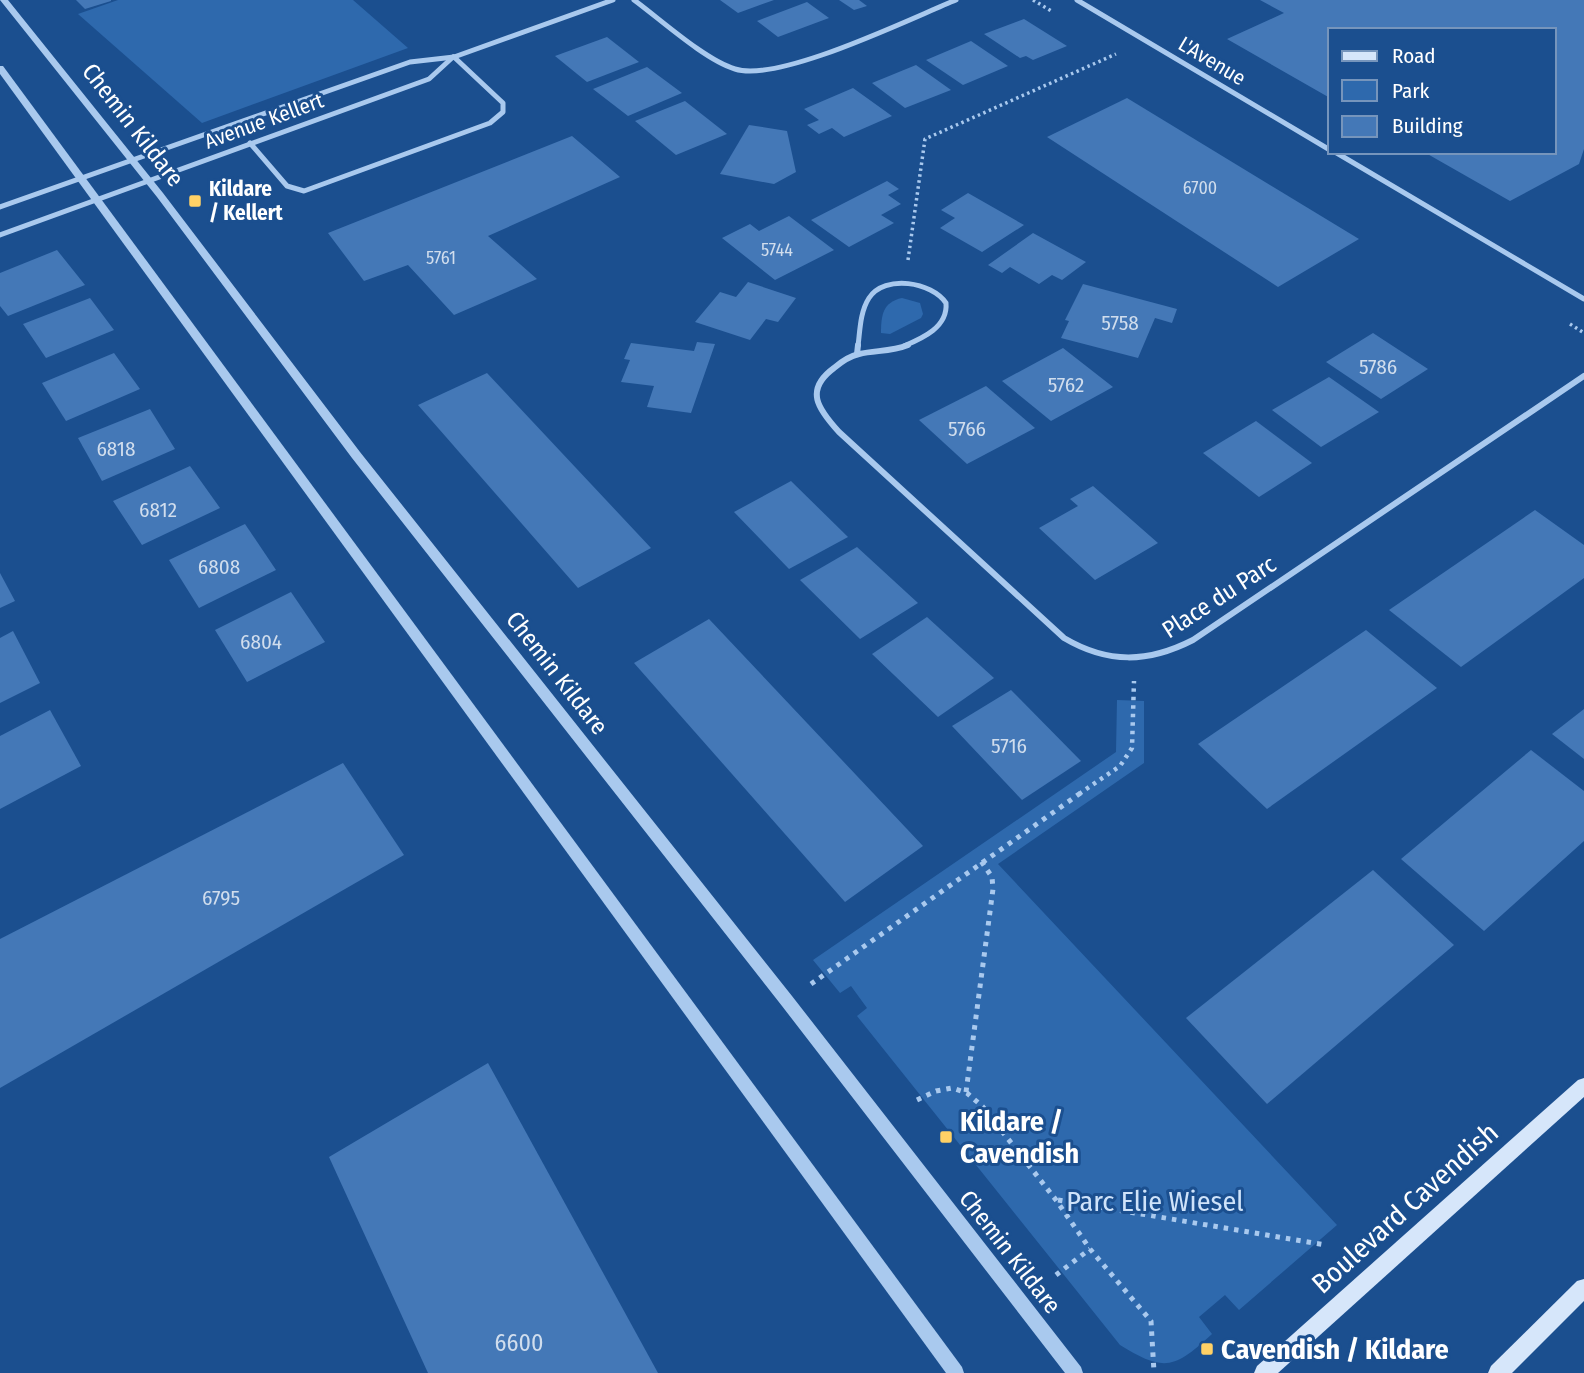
<svg xmlns="http://www.w3.org/2000/svg" width="1584" height="1373" viewBox="0 0 1584 1373" font-family="'Fira Sans Condensed',sans-serif">
	<rect width="100%" height="100%" fill="#1b4f8f"/>
	<!-- green -->
	<g fill="#2e69ad">
		<polygon points="118,0 353,0 408,48 202,123 78,14"/>
		<path d="M 902,298 L 920,303 L 923,314 L 921,318 L 890,334 L 881,333 C 881,315 883,302 902,298 Z"/>
		<path d="M 1117,700 L 1144,701 L 1144,763 L 998,864 L 1337,1225 L 1239,1310 L 1225,1295 L 1199,1317 L 1212,1334 C 1175,1368 1165,1373 1120,1345 L 857,1016 L 867,1008 L 851,986 L 840,993 L 813,960 L 1116,752 Z"/>
	</g>
	<!-- building -->
	<g fill="#4478b7">
		<polygon points="76,0 111,0 111,1 85,9"/>
		<polygon points="720,0 774,0 738,13"/>
		<polygon points="839,0 859,0 867,6 854,10"/>
		<polygon points="1260,0 1584,0 1584,149 1579,164 1510,201 1424,152 1554,152 1554,30 1330,30 1330,98 1227,39 1284,13"/>
		<polygon points="807,2 829,18 778,37 757,21"/>
		<polygon points="1024,19 1067,46 1033,60 1026,56 1020,58 984,34"/>
		<polygon points="607,37 639,62 587,82 555,56"/>
		<polygon points="971,41 1008,66 963,85 926,60"/>
		<polygon points="916,65 951,90 905,108 872,83"/>
		<polygon points="647,67 682,93 628,116 593,89"/>
		<polygon points="853,88 892,116 844,137 832,128 819,134 807,125 819,120 804,109"/>
		<polygon points="1127,98 1359,239 1278,287 1047,137"/>
		<polygon points="685,101 727,134 676,155 635,121"/>
		<polygon points="749,125 787,131 796,172 774,184 720,174"/>
		<polygon points="572,136 620,177 488,236 537,279 454,315 408,265 364,281 328,233"/>
		<polygon points="887,181 899,189 888,195 901,204 881,215 894,223 849,247 811,220"/>
		<polygon points="968,193 1024,225 982,252 940,228 955,218 941,210"/>
		<polygon points="789,216 834,250 775,280 722,238 750,224 759,231"/>
		<polygon points="1033,233 1086,262 1062,280 1052,275 1039,284 1010,267 1002,273 988,265"/>
		<polygon points="57,250 85,285 8,316 0,306 0,273"/>
		<polygon points="748,282 796,298 778,322 766,319 750,340 695,322 720,292 736,297"/>
		<polygon points="1083,284 1177,309 1172,323 1155,318 1138,358 1061,338 1069,321 1065,320"/>
		<polygon points="90,298 114,330 46,358 23,324"/>
		<polygon points="1373,333 1428,369 1381,399 1326,362"/>
		<polygon points="697,342 715,344 691,413 647,407 654,386 621,382 630,360 624,359 631,343 694,351"/>
		<polygon points="1063,348 1113,387 1051,421 1002,381"/>
		<polygon points="114,353 140,389 66,421 42,383"/>
		<polygon points="487,373 651,548 578,588 418,405"/>
		<polygon points="1329,377 1379,412 1321,447 1272,410"/>
		<polygon points="986,386 1035,428 967,464 919,420"/>
		<polygon points="150,409 175,449 102,481 78,438"/>
		<polygon points="1256,421 1312,463 1259,497 1203,453"/>
		<polygon points="190,466 220,508 142,545 113,501"/>
		<polygon points="791,481 848,537 789,569 734,512"/>
		<polygon points="1093,486 1158,543 1095,580 1039,528 1078,506 1070,499"/>
		<polygon points="1535,510 1584,545 1584,578 1461,667 1389,610"/>
		<polygon points="245,524 276,570 199,608 169,560"/>
		<polygon points="857,547 918,603 860,639 800,580"/>
		<polygon points="0,573 15,601 0,608"/>
		<polygon points="291,592 325,642 247,682 215,630"/>
		<polygon points="927,617 994,678 938,717 872,654"/>
		<polygon points="709,619 923,846 845,902 634,663"/>
		<polygon points="1366,630 1437,688 1267,809 1198,744"/>
		<polygon points="13,631 40,683 0,703 0,638"/>
		<polygon points="1011,690 1081,761 1022,800 952,726"/>
		<polygon points="1584,709 1584,759 1552,734"/>
		<polygon points="50,710 81,766 0,809 0,736"/>
		<polygon points="1531,750 1584,791 1584,841 1484,931 1401,859"/>
		<polygon points="343,763 404,855 0,1088 0,939"/>
		<polygon points="1373,870 1454,945 1267,1104 1186,1018"/>
		<polygon points="488,1063 658,1373 428,1373 329,1157"/>
	</g>
	<g fill="none" stroke-linecap="round" stroke-linejoin="round">
		<!-- path-far2 -->
		<g stroke="#a9c9ee" stroke-width="3.5" stroke-dasharray="2.5 3.5" stroke-linecap="butt">
			<polyline points="1033,0 1053,12"/>
			<polyline points="908,260 925,139 1116,54"/>
			<polyline points="1570,324 1584,333"/>
		</g>
		<!-- path-far1 -->
		<polyline stroke="#a9c9ee" stroke-width="4.5" stroke-dasharray="3.5 5" stroke-linecap="butt" points="1079,794 1120,766 1132,748 1134,681"/>
		<!-- path -->
		<g stroke="#a9c9ee" stroke-width="5" stroke-dasharray="4.5 6" stroke-linecap="butt">
			<polyline points="811,984 1082,792"/>
			<polyline points="966,1092 993,889 992,877 981,861"/>
			<polyline points="917,1100 936,1091 952,1088 967,1093 983,1107 1056,1200 1090,1249 1151,1321 1154,1372"/>
			<polyline points="1058,1200 1326,1245"/>
			<polyline points="1056,1275 1090,1249"/>
		</g>
		<!-- minor-far1 -->
		<g stroke="#a9c9ee" stroke-width="5">
			<path d="M 634,0 C 660,19 705,60 735,69 C 779,83 909,19 956,0"/>
			<polyline points="1077,0 1330,150"/>
			<polyline points="250,143 287,186 304,191 490,123 503,112 503,103 454,57"/>
			<polyline points="1335,152 1584,299"/>
			<polyline points="0,207 410,62 454,57 613,0"/>
			<polyline points="0,235 429,79 453,57"/>
			<path d="M 858,346 C 860,331 860,312 869,298 C 885,274 932,282 946,303 C 948,327 923,338 904,346"/>
		</g>
		<!-- minor -->
		<g stroke="#a9c9ee" stroke-width="6">
			<path d="M 908,345 C 891,352 876,350 859,354 C 850,356 841,362 834,368 C 804,390 818,409 839,432 L 1064,638 C 1108,664 1148,663 1193,640 L 1584,376"/>
			<polyline points="857,354 858,345"/>
		</g>
		<!-- tertiary -->
		<g fill="#a9c9ee" fill-rule="evenodd">
			<polygon points="0,0 8,0 163,193 360,452 792,996 1081,1367 1083,1373 1065,1373 782,1006 352,458 157,197"/>
			<polygon points="0,66 3,66 962,1367 964,1373 946,1373 0,74"/>
		</g>
		<!-- secondary -->
		<g fill="#d6e6fa" fill-rule="evenodd">
			<polygon points="1584,1078 1584,1097 1278,1373 1254,1373 1257,1366 1578,1080"/>
			<polygon points="1584,1279 1584,1301 1512,1373 1488,1373 1491,1366 1577,1281"/>
		</g>
	</g>
	<!-- markers -->
	<g fill="#ffd166" stroke="#1b4f8f" stroke-width="2.5">
		<rect x="188" y="194" width="14" height="14" rx="3.5"/>
		<rect x="939" y="1130" width="14" height="14" rx="3.5"/>
		<rect x="1200" y="1342" width="14" height="14" rx="3.5"/>
	</g>
	<g text-anchor="middle" dominant-baseline="central" stroke-width="6" stroke-linejoin="round" paint-order="stroke">
		<!-- far-number labels -->
		<g font-size="18" fill="#d0dded">
			<text x="1200" y="188">6700</text>
			<text x="777" y="250">5744</text>
			<text x="441" y="258">5761</text>
		</g>
		<!-- far-street labels -->
		<g font-size="21" fill="#fff" stroke="#1b4f8f">
			<text transform="translate(1212 61) rotate(31)">L'Avenue</text>
			<text transform="translate(264 121) rotate(-20)">Avenue Kellert</text>
		</g>
		<!-- far-poi labels -->
		<g font-size="21" font-weight="bold" fill="#fff" stroke="#1b4f8f" text-anchor="start">
			<text x="209" y="189">Kildare<tspan x="209" dy="24">/ Kellert</tspan></text>
		</g>
		<!-- number labels -->
		<g font-size="21" fill="#d0dded">
			<text x="1120" y="323">5758</text>
			<text x="1378" y="367">5786</text>
			<text x="1066" y="385">5762</text>
			<text x="967" y="429">5766</text>
			<text x="116" y="449">6818</text>
			<text x="158" y="510">6812</text>
			<text x="219" y="567">6808</text>
			<text x="261" y="642">6804</text>
			<text x="1009" y="746">5716</text>
			<text x="221" y="898">6795</text>
		</g>
		<!-- street labels -->
		<g font-size="24" fill="#fff" stroke="#1b4f8f">
			<text transform="translate(133 125) rotate(52)">Chemin Kildare</text>
			<text transform="translate(1219 597) rotate(-33)">Place du Parc</text>
			<text transform="translate(557 673) rotate(52)">Chemin Kildare</text>
			<text transform="translate(1010 1252) rotate(52)">Chemin Kildare</text>
		</g>
		<!-- near-number labels -->
		<g font-size="24" fill="#d0dded">
			<text x="519" y="1343">6600</text>
		</g>
		<!-- near-poi labels -->
		<g font-size="28" font-weight="bold" fill="#fff" stroke="#1b4f8f" text-anchor="start">
			<text x="960" y="1121">Kildare /<tspan x="960" dy="32">Cavendish</tspan></text>
			<text x="1221" y="1349">Cavendish / Kildare</text>
		</g>
		<!-- near-park labels -->
		<g font-size="28" fill="#cfe3fa" stroke="#1b4f8f">
			<text x="1155" y="1201">Parc Elie Wiesel</text>
		</g>
		<!-- near-street labels -->
		<g font-size="28" fill="#fff" stroke="#1b4f8f">
			<text transform="translate(1405 1208) rotate(-42)">Boulevard Cavendish</text>
		</g>
	</g>
	<!-- legend -->
	<rect x="1328" y="28" width="228" height="126" fill="#1b4f8f" stroke="#7695bc" stroke-width="2"/>
	<rect x="1342" y="51" width="35" height="10" fill="#d6e6fa" stroke="#7695bc" stroke-width="2"/>
	<text x="1392" y="63" font-size="21" fill="#ffffff">Road</text>
	<rect x="1342" y="80" width="35" height="21" fill="#2e69ad" stroke="#7695bc" stroke-width="2"/>
	<text x="1392" y="98" font-size="21" fill="#ffffff">Park</text>
	<rect x="1342" y="116" width="35" height="21" fill="#4478b7" stroke="#7695bc" stroke-width="2"/>
	<text x="1392" y="133" font-size="21" fill="#ffffff">Building</text>
</svg>
